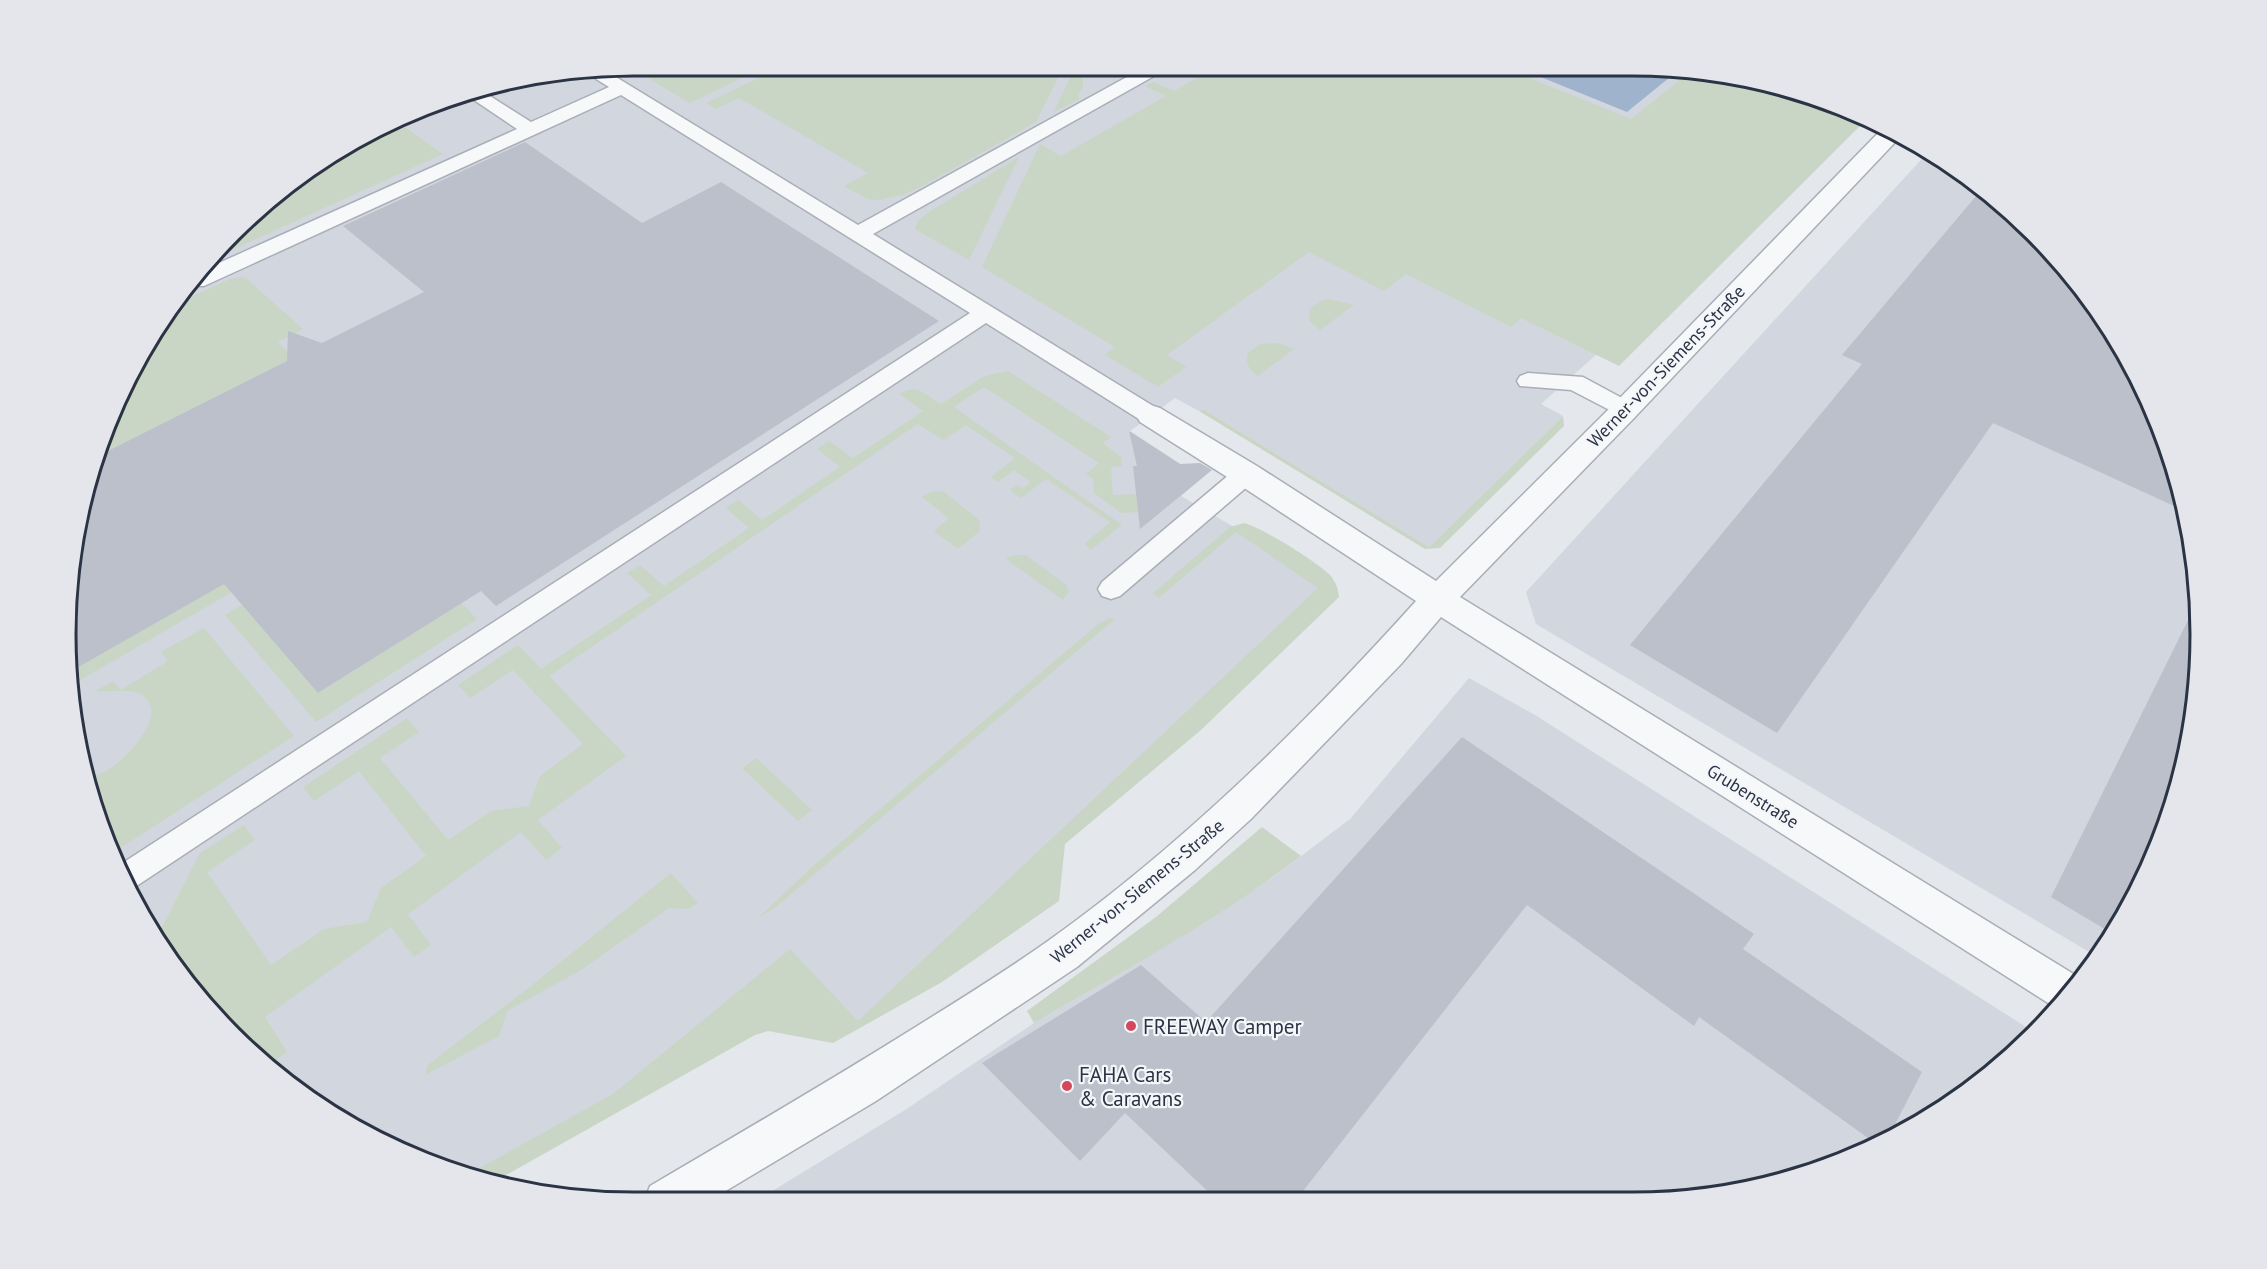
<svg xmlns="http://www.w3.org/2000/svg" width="2267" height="1269" viewBox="0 0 2267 1269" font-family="'PT Sans',sans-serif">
	<rect width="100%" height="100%" fill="#e4e7ec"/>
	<!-- built -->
	<g fill="#d2d6de">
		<polygon points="635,66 1669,67 1780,85 1598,353 1541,404 1563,416 1429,547 1203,409 1199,411 1175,398 1130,431 1202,478 1181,496 1239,530 1324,588 864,1022 770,1021 479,1180 351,1127 207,1010 109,852 67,672 85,488 162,319 288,184 451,96"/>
		<polygon points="1929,151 2007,207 2083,288 2142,383 2182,487 2200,597 2196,708 2171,817 2125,918 2096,956 1536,624 1526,592"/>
		<polygon points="1469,678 1535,715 2037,1034 1948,1107 1816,1173 1706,1198 756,1201 905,1110 1034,1023 1176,940 1275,876 1350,819"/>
	</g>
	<!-- green -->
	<g fill="#c9d6c5">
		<polygon points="635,66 766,66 690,103 629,67"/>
		<polygon points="784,66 1064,66 1036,122 926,184 903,195 879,200 867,199 844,186 868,173 739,98 715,109 706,103"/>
		<polygon points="1075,67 1086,72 1079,75 1083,79 1083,88 1079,93 1079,99 1054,112"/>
		<polygon points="1186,67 1502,67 1631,119 1691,71 1780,85 1865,121 1619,366 1521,318 1511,327 1406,274 1384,291 1309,252 1167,355 1186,367 1158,387 1105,355 1115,347 982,267 1040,144 1061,156 1166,96 1145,86 1153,82 1174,91 1202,75"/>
		<polygon points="400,124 443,154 221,255 288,184"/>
		<polygon points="1019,157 969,260 915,229 918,221 927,213"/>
		<polygon points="241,277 246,278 303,329 278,342 293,358 100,455 162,319 176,304 230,279"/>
		<polygon points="1329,299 1354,305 1320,330 1309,321 1310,309 1321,301"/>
		<path d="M 1278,343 L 1294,349 L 1258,376 C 1249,369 1245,364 1248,353 L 1260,344 Z"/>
		<path d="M 1008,371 L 1111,437 L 1103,443 L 1121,457 L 1122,466 L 1111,467 L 1113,495 L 1136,494 L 1138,512 L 1121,513 L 1094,493 L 1093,479 L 1086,474 L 1099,463 L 984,387 L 954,407 L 1122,525 L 1091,550 L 1084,544 L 1110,522 L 1046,479 L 1021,498 L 1010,490 L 1017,485 L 1023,488 L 1031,482 L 1014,470 L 998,482 L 991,477 L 1015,458 L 966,425 L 943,440 L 918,424 L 549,676 L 626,756 L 538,820 L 562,848 L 546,860 L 521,832 L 408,914 L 431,945 L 414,957 L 391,927 L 265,1017 L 287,1052 L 272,1063 L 259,1052 L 246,1032 L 240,1036 L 207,1010 L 159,933 L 200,853 L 244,825 L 255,840 L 207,872 L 271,965 L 324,929 L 367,922 L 381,888 L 426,856 L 359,771 L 314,801 L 303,787 L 407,718 L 419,732 L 380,758 L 448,840 L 491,811 L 529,806 L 540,776 L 583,744 L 513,670 L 470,698 L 458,685 L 518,645 L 541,669 L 651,595 L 627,573 L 640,565 L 664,586 L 749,528 L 726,508 L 738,500 L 762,520 L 840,467 L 817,449 L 829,441 L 853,458 L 923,411 L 899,394 C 918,382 924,395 941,404 L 984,376 Z"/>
		<polygon points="1203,409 1429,547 1563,416 1564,426 1440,548 1425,549 1199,411"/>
		<polygon points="934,491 944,492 979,520 980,531 958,549 934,531 949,518 922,497"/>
		<path d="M 1244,523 C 1261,527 1317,562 1330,575 C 1336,582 1338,588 1339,597 L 1201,730 L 1065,844 L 1059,901 L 942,982 L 833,1043 L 768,1031 L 755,1035 L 490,1184 L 467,1175 L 613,1094 L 790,949 L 858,1021 L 1318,588 L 1236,532 L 1159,598 L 1153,593 L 1230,527 Z"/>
		<polygon points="393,534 477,619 316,722 225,615 242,605 319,693 448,611"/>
		<polygon points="1014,555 1026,555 1066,585 1069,591 1063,600 1006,559"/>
		<polygon points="224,583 232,592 70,686 68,673"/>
		<polygon points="1110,618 1115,619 776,907 759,917 813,866 1098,624"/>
		<path d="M 204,628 L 294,736 L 111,854 L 92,777 C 97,775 104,773 109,769 C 126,759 171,713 142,695 C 129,687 111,693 96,691 L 113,681 L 121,690 L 168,661 L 161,652 Z"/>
		<polygon points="756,758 812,810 798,821 742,768"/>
		<path d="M 1262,827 L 1301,856 C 1218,920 1125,970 1034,1023 L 1027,1011 L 1156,917 Z"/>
		<polygon points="671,873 698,903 689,909 669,908 581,970 507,1011 499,1036 425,1075 428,1065 531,986"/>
	</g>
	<!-- water -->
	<polygon fill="#9fb4cc" points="1516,67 1669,67 1680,69 1627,112"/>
	<!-- building -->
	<g fill="#bbc0ca">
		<polygon points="525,142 642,223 721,182 939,321 496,606 481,591 318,693 224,584 68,673 85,488 100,455 287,361 288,331 322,343 424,292 343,226"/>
		<polygon points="1982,189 2007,207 2083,288 2142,383 2182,487 2185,511 1993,423 1777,733 1630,645 1862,364 1842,355"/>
		<polygon points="1129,431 1180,464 1200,463 1212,470 1140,529 1133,466 1137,466"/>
		<polygon points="2200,596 2196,708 2171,817 2125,918 2113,934 2051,897"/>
		<polygon points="1462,737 1754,934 1743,949 1922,1072 1889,1136 1875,1143 1699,1017 1694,1026 1527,905 1296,1200 1217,1200 1125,1113 1080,1161 982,1063 1141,965 1206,1022"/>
	</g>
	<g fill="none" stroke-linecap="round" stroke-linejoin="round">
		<!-- lane casing -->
		<g stroke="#a9aeb7" stroke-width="3">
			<g id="lane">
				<polygon points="1145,67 1166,67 1163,71 873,234 1158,409 1162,415 1158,421 1150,423 1142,421 986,323 132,889 118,866 970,313 621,95 204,286 192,286 210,267 517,129 465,94 482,91 531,122 609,87 588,74 606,71 858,225"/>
				<polygon points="1528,373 1583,377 1633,404 1637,410 1633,416 1625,418 1571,390 1520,386 1517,381 1520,376"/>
				<polygon points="1246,465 1255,468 1258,474 1255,480 1120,596 1111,599 1102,596 1098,589 1102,582 1237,468"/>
			</g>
		</g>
		<!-- street casing -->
		<g stroke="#a9aeb7" stroke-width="3">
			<path id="street" d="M 1883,128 L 1901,136 L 1635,417 L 1460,597 L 2080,978 L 2056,1008 L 1441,617 L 1401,664 L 1251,819 L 1195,870 L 1077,967 L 876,1101 L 709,1201 L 644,1202 L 650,1186 C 744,1131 838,1076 930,1018 C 970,993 1010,968 1048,941 C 1184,844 1305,724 1416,601 L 1235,482 L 1140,422 L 1136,415 L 1140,408 L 1150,405 L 1160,408 L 1257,466 L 1436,581 L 1615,403 Z"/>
		</g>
		<!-- lane -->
		<use href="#lane" fill="#f7f8fa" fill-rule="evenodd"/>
		<!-- street -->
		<use href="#street" fill="#f7f8fa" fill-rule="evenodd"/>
	</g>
	<!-- markers -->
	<g fill="#d1495b" stroke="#f4f6f9" stroke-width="2">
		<circle cx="1131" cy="1026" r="6"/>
		<circle cx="1067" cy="1086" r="6"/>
	</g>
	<g text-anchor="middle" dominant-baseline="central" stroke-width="4.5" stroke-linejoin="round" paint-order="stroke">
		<!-- street labels -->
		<g font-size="18" fill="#2b3445" stroke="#f4f6f9">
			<text transform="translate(1666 366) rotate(-46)">Werner-von-Siemens-Straße</text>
			<text transform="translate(1753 796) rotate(32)">Grubenstraße</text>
			<text transform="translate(1137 891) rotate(-39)">Werner-von-Siemens-Straße</text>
		</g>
		<!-- near-poi labels -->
		<g font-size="21" fill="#2b3445" stroke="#f4f6f9" text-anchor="start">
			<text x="1143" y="1026">FREEWAY Camper</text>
			<text x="1079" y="1074">FAHA Cars<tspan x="1079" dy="24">&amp; Caravans</tspan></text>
		</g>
	</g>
	<!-- crop -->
	<path d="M0 0H2267V1269H0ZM634 76H1632A558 558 0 0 1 2190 634V634A558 558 0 0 1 1632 1192H634A558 558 0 0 1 76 634V634A558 558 0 0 1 634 76Z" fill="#e4e6eb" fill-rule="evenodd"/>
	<path fill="none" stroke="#2b3445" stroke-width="3" d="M634 76H1632A558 558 0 0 1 2190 634V634A558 558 0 0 1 1632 1192H634A558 558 0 0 1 76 634V634A558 558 0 0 1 634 76Z"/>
</svg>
